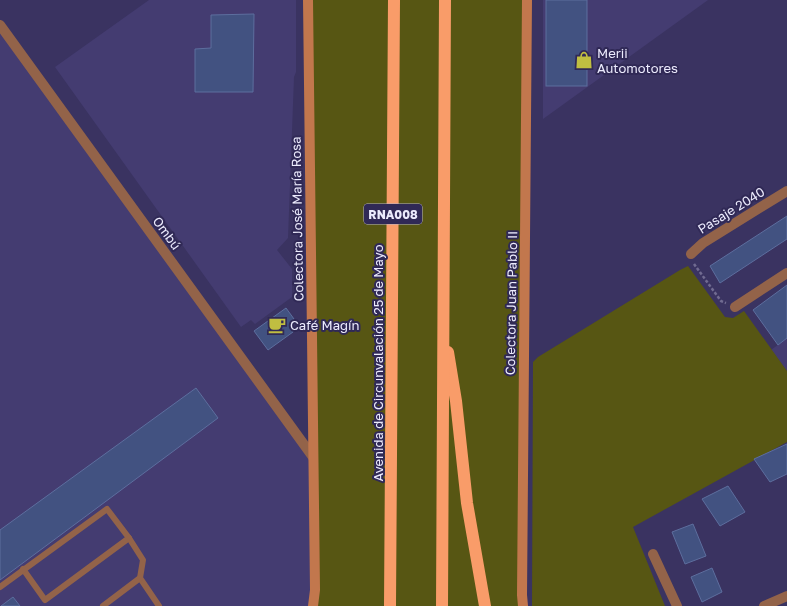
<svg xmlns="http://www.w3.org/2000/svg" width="787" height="606" viewBox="0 0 787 606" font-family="'Golos Text',sans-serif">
	<rect width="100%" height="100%" fill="#3a3361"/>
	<!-- built -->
	<g fill="#443c71">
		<polygon points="149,0 296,0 296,72 294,77 288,238 277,250 292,269 292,297 255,324 251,320 241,327 55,67"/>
		<polygon points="543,0 708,0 543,119"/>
		<polygon points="0,25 313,457 313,606 0,606"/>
		<polygon points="787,338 787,371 771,350"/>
	</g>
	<!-- green -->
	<g fill="#575613">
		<polygon points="308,0 527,0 523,606 313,606"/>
		<polygon points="688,266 725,317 733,318 744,311 787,371 787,442 633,527 665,606 532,606 533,362 538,357 680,270"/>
	</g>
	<!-- building -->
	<g fill="#425281" stroke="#5d6e9e">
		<rect x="546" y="0" width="41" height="86"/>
		<polygon points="254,14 253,92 195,92 195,49 211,48 211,15"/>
		<polygon points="787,216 787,239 720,283 710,266"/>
		<polygon points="787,285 787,338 778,345 753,310"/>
		<polygon points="286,308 294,319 293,332 268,350 254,331"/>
		<polygon points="196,388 218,418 0,580 0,530"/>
		<polygon points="787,444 787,474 770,482 754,459"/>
		<polygon points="728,486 745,512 720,526 702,499"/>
		<polygon points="693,524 706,556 685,564 672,532"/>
		<polygon points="712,568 722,592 702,602 691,577"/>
		<polygon points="13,597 20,606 1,606"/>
	</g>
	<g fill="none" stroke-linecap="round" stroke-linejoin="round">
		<!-- path -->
		<polyline stroke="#716b91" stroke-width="2.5" stroke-dasharray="3 2" stroke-linecap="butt" points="694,264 721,301 726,303"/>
		<!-- service -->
		<g stroke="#936349" stroke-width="6">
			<polyline points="23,569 45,600 129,538"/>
			<polyline points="0,587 107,509 129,538 143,560 140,578 159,606"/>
			<polyline points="103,606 140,578"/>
		</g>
		<!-- minor -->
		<g stroke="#936349" stroke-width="10">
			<polyline points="0,25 313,457"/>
			<polyline points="691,254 703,243 787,191"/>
			<polyline points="735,307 787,273"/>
			<polyline points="653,554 677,606"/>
			<polyline points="764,606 787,596"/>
		</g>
		<!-- secondary -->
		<g stroke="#c2774d" stroke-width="10">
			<polyline points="308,0 315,590 313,606"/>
			<polyline points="523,606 522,595 527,0"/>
		</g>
		<!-- motorway -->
		<g stroke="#f99c69" stroke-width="12">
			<polyline points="448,352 456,401 467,503 485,606"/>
			<polyline points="390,606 394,0"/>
			<polyline points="442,606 445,0"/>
		</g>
	</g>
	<!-- icons -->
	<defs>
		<g id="shop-bare" transform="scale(1.38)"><path d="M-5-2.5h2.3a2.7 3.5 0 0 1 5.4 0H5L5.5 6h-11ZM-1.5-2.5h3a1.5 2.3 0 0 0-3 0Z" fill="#c0be41" stroke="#302956" stroke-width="2.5" paint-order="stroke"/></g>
		<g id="cafe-bare" transform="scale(1.38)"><path d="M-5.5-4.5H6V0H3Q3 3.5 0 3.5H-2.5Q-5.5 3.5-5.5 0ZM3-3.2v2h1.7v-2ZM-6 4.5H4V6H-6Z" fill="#c0be41" stroke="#302956" stroke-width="2.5" paint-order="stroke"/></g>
	</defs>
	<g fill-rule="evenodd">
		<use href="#shop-bare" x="584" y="60"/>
		<use href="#cafe-bare" x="277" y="325"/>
	</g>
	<g text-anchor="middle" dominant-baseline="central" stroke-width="4" stroke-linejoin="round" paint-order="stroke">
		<!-- shield labels -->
		<rect fill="#302956" stroke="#b4b1cb" stroke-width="1" x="364" y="204" width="58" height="20" rx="3"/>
		<g font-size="12" font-weight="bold" fill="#ecebfd">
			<text x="393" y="214">RNA008</text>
		</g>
		<!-- poi labels -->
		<g font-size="13" fill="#ecebfd" stroke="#302956" text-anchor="start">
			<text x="597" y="53">Merii<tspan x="597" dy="15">Automotores</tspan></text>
			<text x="290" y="325">Café Magín</text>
		</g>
		<!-- street labels -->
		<g font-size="13" fill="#ecebfd" stroke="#302956">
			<text transform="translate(731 210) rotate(-32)">Pasaje 2040</text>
			<text transform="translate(297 219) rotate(-91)">Colectora José María Rosa</text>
			<text transform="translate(167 233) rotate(54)">Ombú</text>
			<text transform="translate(511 303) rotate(-89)">Colectora Juan Pablo II</text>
			<text transform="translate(378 363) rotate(-90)">Avenida de Circunvalación 25 de Mayo</text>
		</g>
	</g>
</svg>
